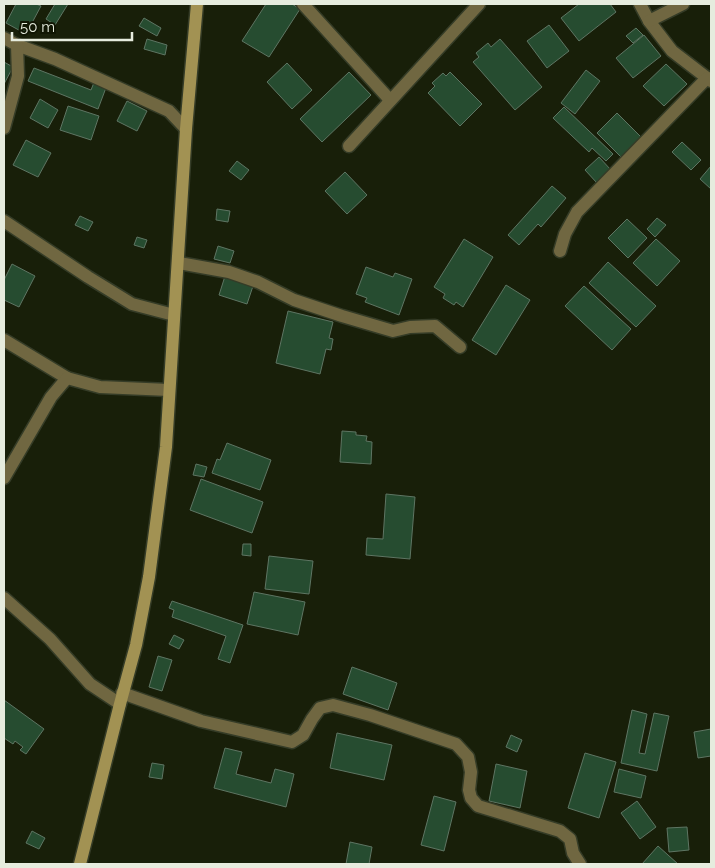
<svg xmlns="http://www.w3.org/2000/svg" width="715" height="868" viewBox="0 0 715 868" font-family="Raleway,sans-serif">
	<rect width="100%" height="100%" fill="#181f09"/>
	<!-- building -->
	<g fill="#264c30" stroke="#5e7563">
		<polygon points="16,4 36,4 41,6 26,34 6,23"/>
		<polygon points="55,4 68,4 55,25 46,19"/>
		<polygon points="266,4 292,4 300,9 269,57 242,41"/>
		<polygon points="579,4 610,4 616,12 579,41 561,18"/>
		<polygon points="144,18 161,28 157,36 139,26"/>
		<polygon points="549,25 569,51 547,68 527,41"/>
		<polygon points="636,28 643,35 633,43 626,36"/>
		<polygon points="644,35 661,56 633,78 616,58"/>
		<polygon points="147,39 167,45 165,55 144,49"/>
		<polygon points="500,39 542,87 515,110 473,62 479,57 476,53 488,43 491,47"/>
		<polygon points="4,62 13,67 4,84"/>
		<polygon points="287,63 312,90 292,109 267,82"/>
		<polygon points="666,64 687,84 664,106 643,86"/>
		<polygon points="34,68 91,90 95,80 107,85 98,109 28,81"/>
		<polygon points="586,70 600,81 575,114 561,103"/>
		<polygon points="349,72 371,95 322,142 300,119"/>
		<polygon points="450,72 482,104 460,126 428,93 435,86 432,83 443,73 446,76"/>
		<polygon points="40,99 58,110 48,128 30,118"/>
		<polygon points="127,101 147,111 137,131 117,121"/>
		<polygon points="68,106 99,116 91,140 60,130"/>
		<polygon points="564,107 613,154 606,161 592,148 589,152 553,118"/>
		<polygon points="617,113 641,137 621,157 597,133"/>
		<polygon points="26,140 51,153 38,177 13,165"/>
		<polygon points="682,142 701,160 691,170 672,152"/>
		<polygon points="599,157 611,170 597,183 585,170"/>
		<polygon points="237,161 249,170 241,180 229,171"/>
		<polygon points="711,166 711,189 700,179"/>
		<polygon points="345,172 367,195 347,214 325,191"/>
		<polygon points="552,186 566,198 541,227 538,224 519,245 508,235"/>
		<polygon points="217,209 230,211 228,222 216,220"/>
		<polygon points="80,216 93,222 88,231 75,225"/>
		<polygon points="657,218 666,225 655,237 647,229"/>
		<polygon points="627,219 647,238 628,258 608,238"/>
		<polygon points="137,237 147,240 144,248 134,245"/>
		<polygon points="464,239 493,257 463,307 456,302 454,305 443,298 445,294 434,287"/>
		<polygon points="656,239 680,261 657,286 633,263"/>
		<polygon points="218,246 234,251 230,263 214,259"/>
		<polygon points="608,262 656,306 636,327 589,283"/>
		<polygon points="12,264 35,276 19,307 4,300 4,280"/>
		<polygon points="366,267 393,277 395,273 412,279 399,315 365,302 367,298 356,294"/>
		<polygon points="226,273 254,283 247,304 219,295"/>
		<polygon points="506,285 530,300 496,355 472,340"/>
		<polygon points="584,286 631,329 612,350 565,306"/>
		<polygon points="288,311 333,322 329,338 333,339 331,350 326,349 320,374 276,363"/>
		<polygon points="342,431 356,432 356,435 367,436 366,441 372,442 371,464 340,462"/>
		<polygon points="227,443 271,460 260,490 212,473 217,459 220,460"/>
		<polygon points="196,464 207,467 204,477 193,475"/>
		<polygon points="201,479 263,502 252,533 190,510"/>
		<polygon points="386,494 415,497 410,559 366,555 367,538 383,539"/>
		<polygon points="243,544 251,544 251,556 242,555"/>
		<polygon points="269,556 313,561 309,594 265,589"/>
		<polygon points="254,592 305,602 298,635 247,624"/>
		<polygon points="172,601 243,625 230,663 218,659 226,636 172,617 174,610 169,608"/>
		<polygon points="174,635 184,640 179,649 169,644"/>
		<polygon points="158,656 172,660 162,691 149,687"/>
		<polygon points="352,667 397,683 388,710 343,694"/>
		<polygon points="4,700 44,729 26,754 20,750 23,747 15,741 13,744 4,738"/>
		<polygon points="632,710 647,714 639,753 645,754 654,713 669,716 657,771 621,763"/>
		<polygon points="711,729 711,756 698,758 694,732"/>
		<polygon points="337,733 392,745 384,780 330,768"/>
		<polygon points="511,735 522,740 517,752 506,747"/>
		<polygon points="225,748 242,752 236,774 271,783 275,769 294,774 286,807 214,788"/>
		<polygon points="585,753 616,762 599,818 568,808"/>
		<polygon points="152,763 164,765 162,779 149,777"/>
		<polygon points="496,764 527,771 520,808 489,801"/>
		<polygon points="619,769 646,776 641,798 614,792"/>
		<polygon points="434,796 456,802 444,851 421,845"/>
		<polygon points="637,801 656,827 640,839 621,813"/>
		<polygon points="687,827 689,850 669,852 667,828"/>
		<polygon points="32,831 45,838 39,849 26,843"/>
		<polygon points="350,842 372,847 369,864 346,864"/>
		<polygon points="658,846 678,864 642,864"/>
	</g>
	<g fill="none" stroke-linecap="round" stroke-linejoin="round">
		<!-- street casing -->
		<g stroke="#353c27" stroke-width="15">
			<g id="street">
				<polyline points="303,4 390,100"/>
				<polyline points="640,4 649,21 672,51 711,81"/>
				<polyline points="649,21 683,4"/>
				<polyline points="4,38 17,45 55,59 169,111 186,129"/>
				<polyline points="4,128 18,76 17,45"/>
				<polyline points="349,146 479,4"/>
				<polyline points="4,221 88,277 132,304 174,315"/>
				<polyline points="560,251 565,234 577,212 707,78"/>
				<polyline points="179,263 229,272 258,282 294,300 342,316 393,331 410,327 435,326 460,347"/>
				<polyline points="4,340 67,378"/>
				<polyline points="4,478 51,397 67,378 100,387 169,390"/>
				<polyline points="4,598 50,639 90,684 120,704"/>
				<polyline points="122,693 201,721 292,742 303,735 312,719 320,708 333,705 370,715 456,744 468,757 471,772 469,790 471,798 478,806 560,831 570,839 573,853 580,864"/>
			</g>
		</g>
		<!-- secondary casing -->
		<g stroke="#353c27" stroke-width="15">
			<polyline id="secondary" points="80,864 120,704 136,645 149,577 166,447 186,129 197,4"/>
		</g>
		<!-- street -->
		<use href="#street" stroke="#706741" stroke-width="12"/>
		<!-- secondary -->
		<use href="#secondary" stroke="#a29253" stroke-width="12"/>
	</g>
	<!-- border -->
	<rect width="715" height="868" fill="none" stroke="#e6ecde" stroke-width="10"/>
	<!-- scale -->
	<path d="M12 32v8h120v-8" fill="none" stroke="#e6ecde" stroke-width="2.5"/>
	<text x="20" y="32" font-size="15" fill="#e6ecde" stroke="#101603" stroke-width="4" paint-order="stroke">50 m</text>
</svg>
